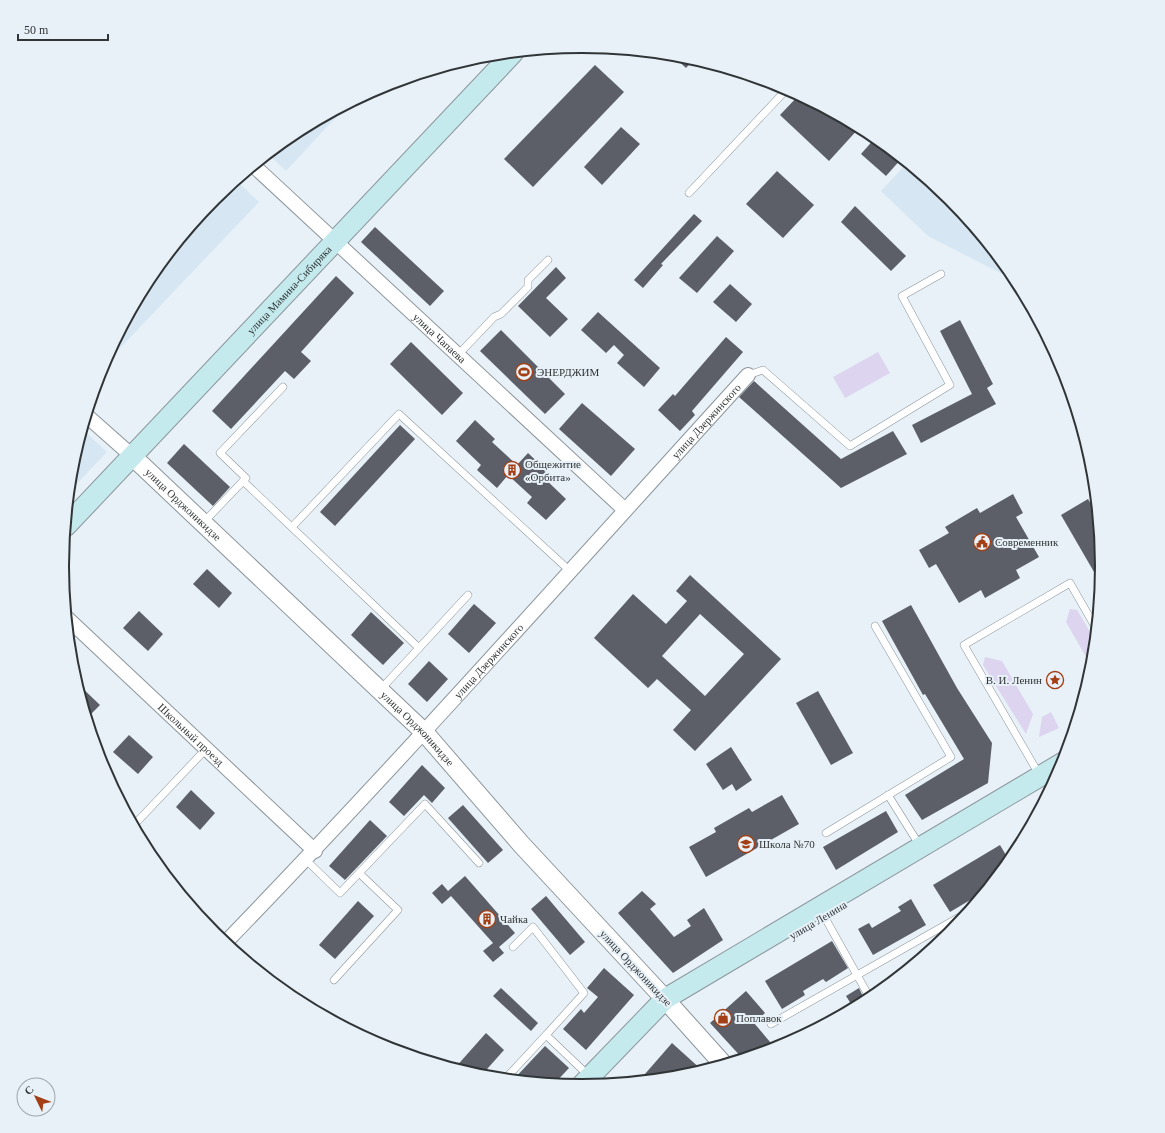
<svg xmlns="http://www.w3.org/2000/svg" width="1165" height="1133" viewBox="0 0 1165 1133" font-family="'Times New Roman',serif">
	<rect width="100%" height="100%" fill="#e7f1f7"/>
	<!-- built -->
	<g fill="#d6e7f3">
		<polygon points="348,104 286,171 268,154 294,134"/>
		<polygon points="907,163 951,199 1018,282 928,236 881,191"/>
		<polygon points="236,180 259,202 102,367 150,277 215,198"/>
		<polygon points="83,430 107,452 69,492 72,465"/>
	</g>
	<!-- green -->
	<g fill="#ddd4ef">
		<polygon points="878,352 890,373 845,398 833,377"/>
		<polygon points="1070,609 1077,610 1096,642 1093,669 1066,622"/>
		<polygon points="985,657 1002,661 1033,714 1026,734 983,665"/>
		<polygon points="1051,712 1059,728 1039,737 1042,717"/>
	</g>
	<!-- building -->
	<g fill="#5c5f67" fill-rule="evenodd">
		<polygon points="672,55 684,56 694,59 686,68"/>
		<polygon points="595,65 624,92 533,187 504,159"/>
		<polygon points="799,95 860,127 829,161 780,115"/>
		<polygon points="621,127 640,144 602,185 584,167"/>
		<polygon points="876,137 902,158 886,176 861,154"/>
		<polygon points="777,171 814,205 783,238 746,204"/>
		<polygon points="855,206 906,256 891,271 841,222"/>
		<polygon points="694,214 702,221 661,264 663,265 643,288 634,280"/>
		<polygon points="375,227 444,291 430,306 361,242"/>
		<polygon points="717,236 734,251 697,293 679,278"/>
		<polygon points="556,267 566,278 546,298 568,319 550,337 518,306"/>
		<polygon points="336,276 354,293 301,352 311,361 294,379 285,371 231,429 212,411"/>
		<polygon points="730,284 752,304 736,322 713,302"/>
		<polygon points="598,312 660,368 644,387 617,363 624,355 614,345 606,353 581,330"/>
		<polygon points="960,320 993,384 987,388 996,404 921,443 912,425 972,394 940,331"/>
		<polygon points="501,330 565,394 545,414 480,351"/>
		<polygon points="726,337 743,352 692,411 695,415 680,431 658,410 673,394 675,396"/>
		<polygon points="411,342 463,393 442,415 390,364"/>
		<polygon points="754,381 841,459 893,431 907,454 841,488 739,397"/>
		<polygon points="582,403 635,449 611,476 559,429"/>
		<polygon points="475,420 495,439 492,442 517,465 528,453 547,471 542,476 566,499 546,520 527,503 532,497 508,475 497,488 477,470 481,465 456,441"/>
		<polygon points="400,425 415,439 335,526 320,512"/>
		<polygon points="184,444 230,487 213,506 167,463"/>
		<polygon points="1013,494 1023,513 1016,517 1039,557 1016,570 1020,578 985,598 981,590 959,603 936,564 929,568 919,550 949,533 945,527 977,508 980,513"/>
		<polygon points="1088,499 1098,516 1103,567 1101,584 1061,515"/>
		<polygon points="207,569 232,593 219,608 193,584"/>
		<path d="M 690,575 L 781,659 L 695,751 L 673,730 L 691,710 L 657,679 L 648,688 L 594,638 L 633,594 L 666,624 L 687,601 L 676,591 ZM 700,614 L 744,654 L 705,696 L 662,656 Z"/>
		<polygon points="474,604 496,623 469,653 448,634"/>
		<polygon points="911,605 957,688 992,743 988,783 922,820 905,795 964,759 925,694 923,695 882,621"/>
		<polygon points="139,611 163,634 148,651 123,628"/>
		<polygon points="371,612 404,643 383,665 351,635"/>
		<polygon points="429,661 448,679 427,702 408,684"/>
		<polygon points="77,683 100,705 87,718 85,710"/>
		<polygon points="818,691 853,753 831,765 796,703"/>
		<polygon points="129,735 153,757 138,774 113,752"/>
		<polygon points="731,747 752,780 736,791 732,784 723,790 706,764"/>
		<polygon points="422,765 445,788 432,803 424,795 404,816 389,802"/>
		<polygon points="191,790 215,813 200,830 176,807"/>
		<polygon points="782,795 799,824 706,877 689,847 716,832 714,828 749,808 752,812"/>
		<polygon points="463,805 503,850 488,863 448,818"/>
		<polygon points="886,811 898,832 836,870 823,847"/>
		<polygon points="370,820 387,836 345,880 329,866"/>
		<polygon points="1000,845 1010,862 987,890 950,912 933,885"/>
		<polygon points="465,876 515,933 499,947 504,953 493,962 483,951 493,943 451,896 442,904 432,893 442,884 448,891"/>
		<polygon points="642,891 656,904 650,909 674,937 691,926 687,920 704,908 723,940 673,973 618,913"/>
		<polygon points="546,896 585,942 570,955 531,909"/>
		<polygon points="911,899 926,925 873,955 858,929 869,923 872,928 901,911 898,907"/>
		<polygon points="358,901 374,916 335,959 319,945"/>
		<polygon points="832,941 848,968 826,982 823,979 803,991 805,995 782,1009 765,981"/>
		<polygon points="604,968 634,995 586,1050 563,1029 581,1009 584,1013 598,997 587,988"/>
		<polygon points="501,988 538,1023 531,1031 493,996"/>
		<polygon points="859,988 865,1001 853,1007 846,996"/>
		<polygon points="746,991 765,1013 754,1023 776,1049 743,1059 710,1023"/>
		<polygon points="486,1033 504,1050 480,1077 454,1069"/>
		<polygon points="672,1043 703,1071 684,1077 638,1082"/>
		<polygon points="545,1046 569,1068 554,1084 513,1080"/>
	</g>
	<g fill="none" stroke-linecap="round" stroke-linejoin="round">
		<!-- service casing -->
		<g stroke="#8c959b" stroke-width="8">
			<g id="service">
				<polyline points="689,193 787,89"/>
				<polyline points="458,355 494,317 501,314 528,287 528,280 548,260"/>
				<polyline points="748,375 763,370 850,446 950,385 902,296 941,274"/>
				<polyline points="243,481 419,648 468,595"/>
				<polyline points="203,523 246,478 220,453 283,387"/>
				<polyline points="292,527 399,414 570,571"/>
				<polyline points="380,690 419,648"/>
				<polyline points="1040,776 964,645 1070,583 1097,630"/>
				<polyline points="888,795 920,846"/>
				<polyline points="134,825 206,749"/>
				<polyline points="826,833 951,757 875,626"/>
				<polyline points="306,860 340,893 425,804 479,863"/>
				<polyline points="824,916 871,1000"/>
				<polyline points="513,947 533,927 584,993 546,1035 589,1076"/>
				<polyline points="334,980 398,910 359,873"/>
				<polyline points="771,1024 970,911"/>
				<polyline points="505,1079 546,1035"/>
			</g>
		</g>
		<!-- minor casing -->
		<g stroke="#8c959b" stroke-width="16">
			<g id="minor">
				<path id="s1" d="M 254,166 L 625,510"/>
				<polyline points="87,416 131,455"/>
				<path id="s2" d="M 67,618 L 315,851"/>
				<path id="s3" d="M 225,943 C 404,758 575,565 748,375"/>
			</g>
		</g>
		<!-- tertiary casing -->
		<g stroke="#8c959b" stroke-width="20">
			<g id="tertiary">
				<path id="s4" d="M 131,455 L 424,732 L 521,844 L 665,999"/>
				<polyline points="672,1007 724,1065"/>
			</g>
		</g>
		<!-- secondary casing -->
		<g stroke="#8c959b" stroke-width="22">
			<g id="secondary">
				<path id="s5" d="M 66,526 L 513,53"/>
				<polyline points="580,1087 665,999 1064,762"/>
			</g>
		</g>
		<!-- service -->
		<use href="#service" stroke="#fff" stroke-width="7"/>
		<!-- minor -->
		<use href="#minor" stroke="#fff" stroke-width="14"/>
		<!-- tertiary -->
		<use href="#tertiary" stroke="#fff" stroke-width="18"/>
		<!-- secondary -->
		<use href="#secondary" stroke="#c4eaed" stroke-width="20"/>
	</g>
	<!-- icons -->
	<defs>
		<g id="stadium-ring" transform="scale(0.9)"><circle r="9.5" fill="#e7f1f7" stroke="#a43e14" stroke-width="1.5"/><path d="M0-5a6.5 5 0 1 0 0 10a6.5 5 0 1 0 0-10ZM-3.5-1.8h7v3.6h-7Z" fill="#a43e14"/></g>
		<g id="building-ring" transform="scale(0.9)"><circle r="9.5" fill="#e7f1f7" stroke="#a43e14" stroke-width="1.5"/><path d="M-4-6H4V6H1V3H-1V6H-4ZM-2.5-4.3h1.7v1.8h-1.7ZM.8-4.3h1.7v1.8H.8ZM-2.5-1h1.7V.8h-1.7ZM.8-1h1.7V.8H.8Z" fill="#a43e14"/></g>
		<g id="civic-ring" transform="scale(0.9)"><circle r="9.5" fill="#e7f1f7" stroke="#a43e14" stroke-width="1.5"/><path d="M-.6-6.5H3V-4.5H.6V-3L4-1V1h2V6H-6V1h2V-1L-.6-3ZM-1.2 2.5V6h2.4V2.5Z" fill="#a43e14"/></g>
		<g id="sight-ring" transform="scale(0.9)"><circle r="9.5" fill="#e7f1f7" stroke="#a43e14" stroke-width="1.5"/><path d="M0-6L1.8-2.2L6-1.7L2.9 1.2L3.7 5.4L0 3.3L-3.7 5.4L-2.9 1.2L-6-1.7L-1.8-2.2Z" fill="#a43e14"/></g>
		<g id="school-ring" transform="scale(0.9)"><circle r="9.5" fill="#e7f1f7" stroke="#a43e14" stroke-width="1.5"/><path d="M0-5L7-2L0 1L-7-2ZM-4 1L0 2.5L4 1V4Q0 6-4 4Z" fill="#a43e14"/></g>
		<g id="shop-ring" transform="scale(0.9)"><circle r="9.5" fill="#e7f1f7" stroke="#a43e14" stroke-width="1.5"/><path d="M-5-2.5h2.3a2.7 3.5 0 0 1 5.4 0H5L5.5 6h-11ZM-1.5-2.5h3a1.5 2.3 0 0 0-3 0Z" fill="#a43e14"/></g>
	</defs>
	<g fill-rule="evenodd">
		<use href="#stadium-ring" x="524" y="372"/>
		<use href="#building-ring" x="512" y="470"/>
		<use href="#civic-ring" x="982" y="542"/>
		<use href="#sight-ring" x="1055" y="680"/>
		<use href="#school-ring" x="746" y="844"/>
		<use href="#building-ring" x="487" y="919"/>
		<use href="#shop-ring" x="723" y="1018"/>
	</g>
	<g text-anchor="middle" dominant-baseline="central" stroke-width="4" stroke-linejoin="round" paint-order="stroke">
		<!-- street labels -->
		<g font-size="11" fill="#313537" stroke="#e7f1f7">
			<text stroke="none"><textPath href="#s5" startOffset="325">улица Мамина-Сибиряка</textPath></text>
			<text stroke="none"><textPath href="#s1" startOffset="253">улица Чапаева</textPath></text>
			<text stroke="none"><textPath href="#s3" startOffset="710">улица Дзержинского</textPath></text>
			<text stroke="none"><textPath href="#s4" startOffset="72">улица Орджоникидзе</textPath></text>
			<text stroke="none"><textPath href="#s3" startOffset="386">улица Дзержинского</textPath></text>
			<text stroke="none"><textPath href="#s4" startOffset="396">улица Орджоникидзе</textPath></text>
			<text stroke="none"><textPath href="#s2" startOffset="170">Школьный проезд</textPath></text>
			<text transform="translate(818 920) rotate(-31)">улица Ленина</text>
			<text transform="translate(636 968) rotate(47)">улица Орджоникидзе</text>
		</g>
		<!-- poi labels -->
		<g font-size="11" fill="#313537" stroke="#e7f1f7" text-anchor="start">
			<text x="537" y="372">ЭНЕРДЖИМ</text>
			<text x="525" y="464">Общежитие<tspan x="525" dy="13">«Орбита»</tspan></text>
			<text x="995" y="542">Современник</text>
			<text x="1042" y="680" text-anchor="end">В. И. Ленин</text>
			<text x="759" y="844">Школа №70</text>
			<text x="500" y="919">Чайка</text>
			<text x="736" y="1018">Поплавок</text>
		</g>
	</g>
	<!-- crop -->
	<path d="M0 0H1165V1133H0ZM69 566a513 513 0 1 1 1026 0a513 513 0 1 1-1026 0Z" fill="#e7f1f7" fill-rule="evenodd"/>
	<path fill="none" stroke="#313537" stroke-width="2" d="M69 566a513 513 0 1 1 1026 0a513 513 0 1 1-1026 0Z"/>
	<!-- north arrow -->
	<g transform="translate(36 1097) rotate(313)"><circle r="19" fill="#e7f1f7" stroke="#9ea6aa"/>
	<path d="M0-3L7 15L0 10L-7 15Z" fill="#a43e14"/>
	<text y="-6" font-size="11" font-weight="bold" text-anchor="middle" fill="#313537">С</text>
	</g>
	<!-- scale -->
	<path d="M18 34v6h90v-6" fill="none" stroke="#313537" stroke-width="2"/>
	<text x="24" y="34" font-size="12" fill="#313537" stroke="#e7f1f7" stroke-width="3" paint-order="stroke">50 m</text>
</svg>
